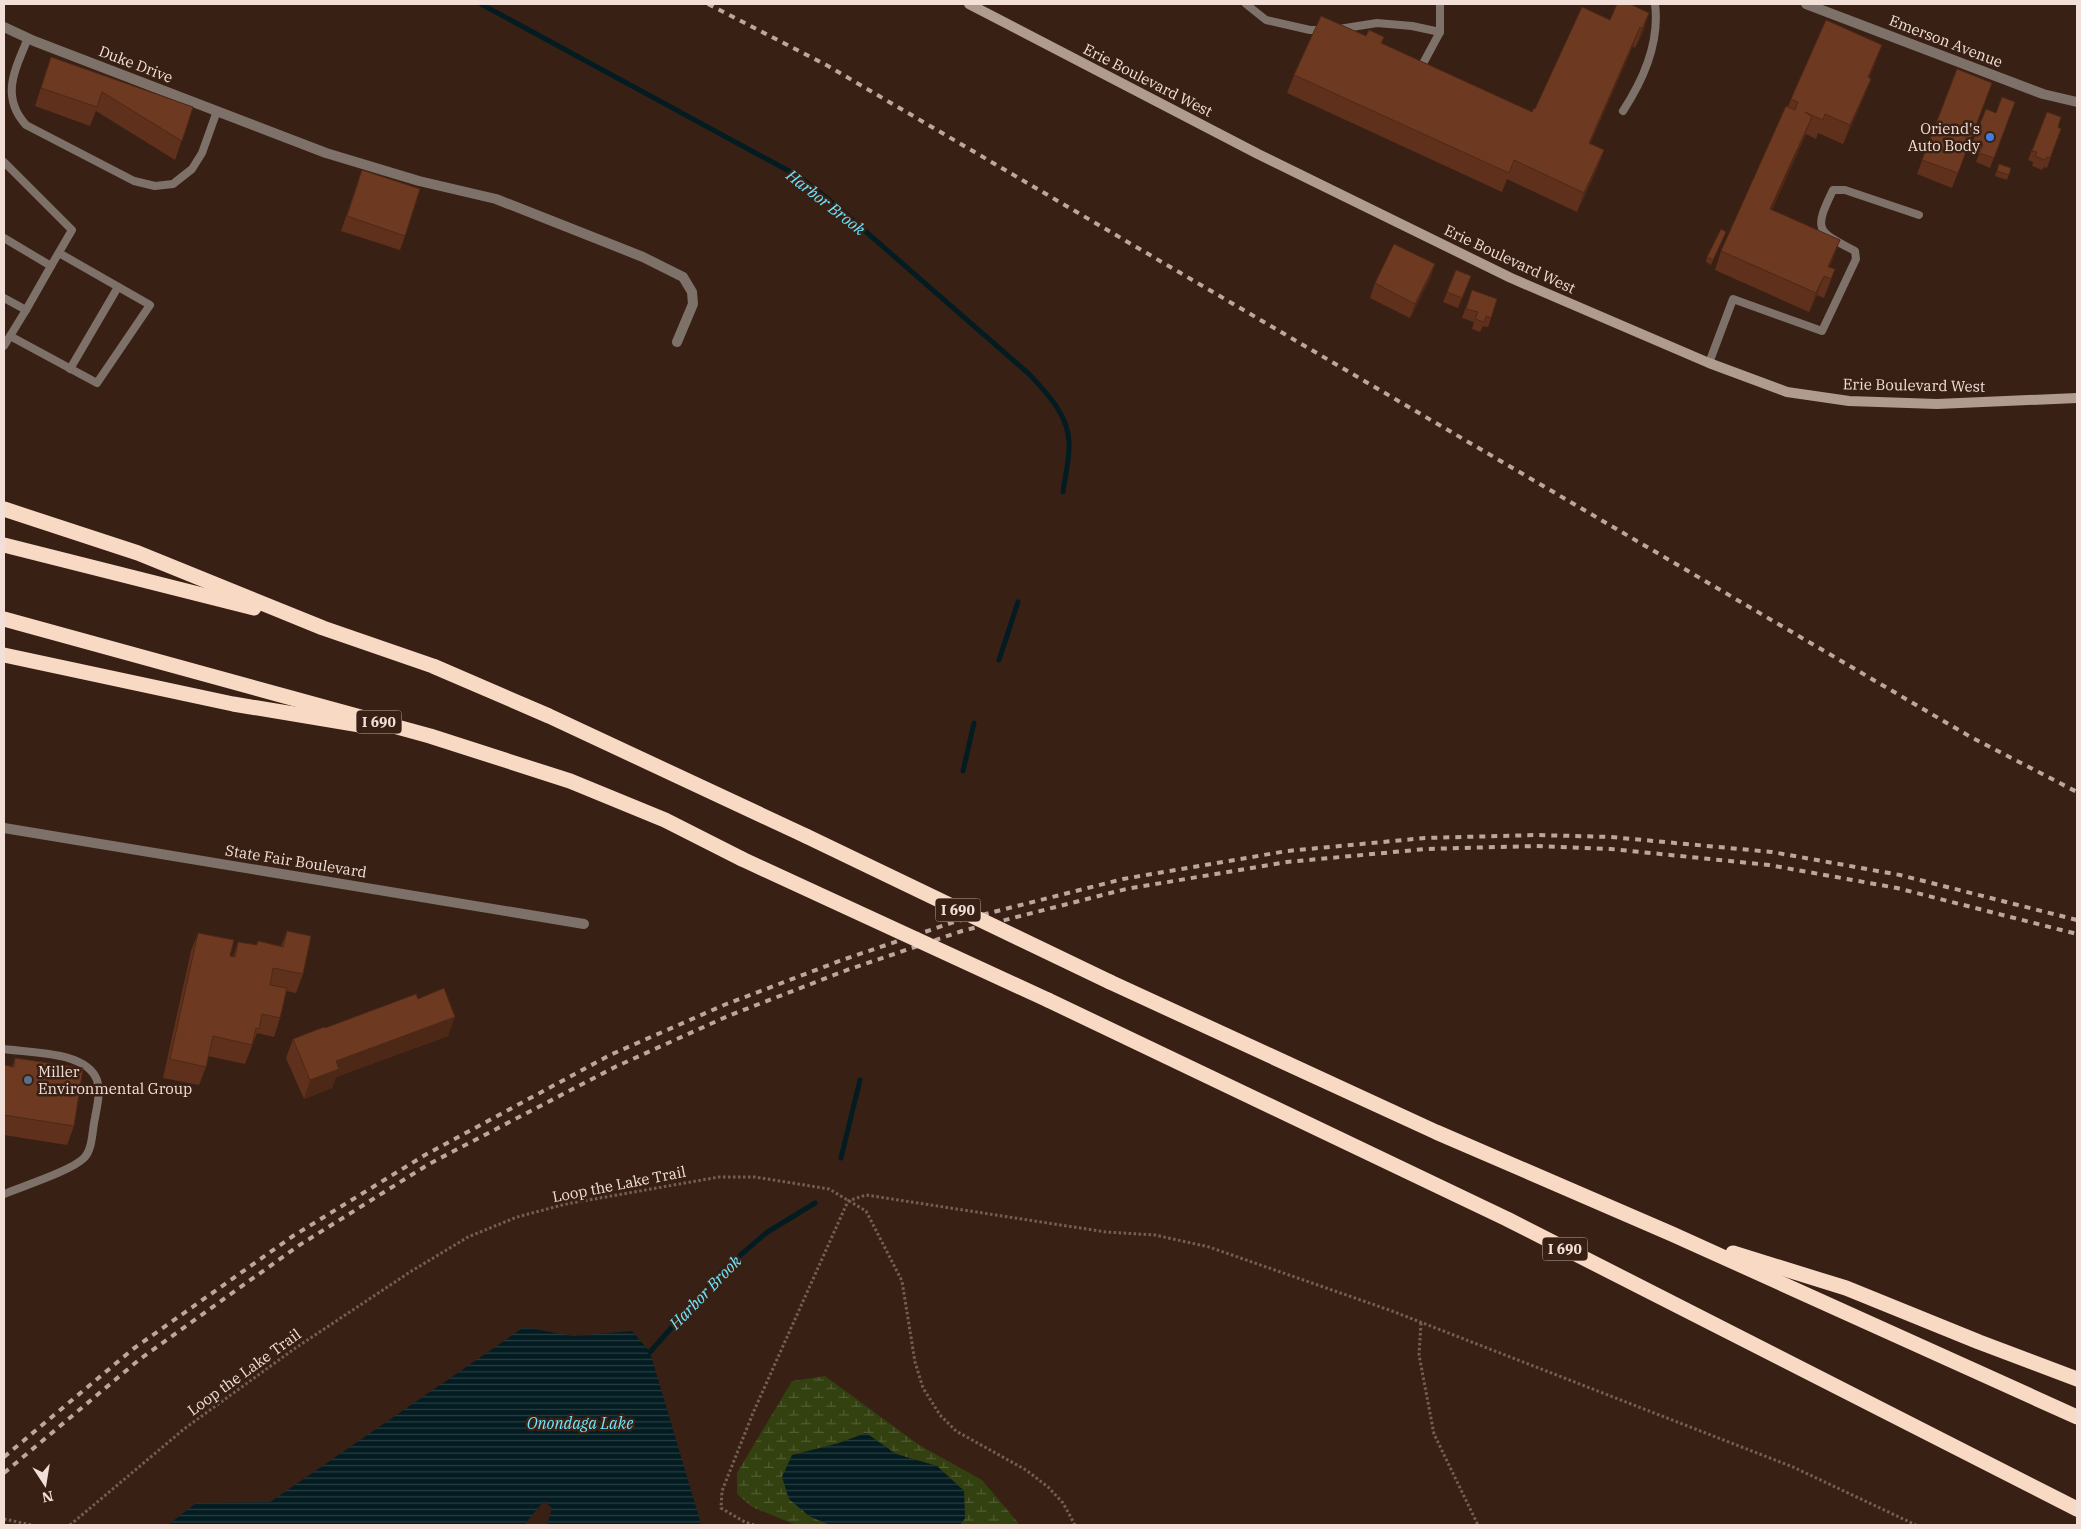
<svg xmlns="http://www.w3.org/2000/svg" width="2081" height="1529" viewBox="0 0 2081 1529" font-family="'IBM Plex Serif',serif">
	<defs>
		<pattern id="wetland-marsh" width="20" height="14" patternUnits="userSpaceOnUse" patternTransform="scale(1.25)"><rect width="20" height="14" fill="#334110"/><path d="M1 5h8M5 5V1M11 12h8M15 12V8" fill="none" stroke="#515c32"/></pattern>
		<pattern id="water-rules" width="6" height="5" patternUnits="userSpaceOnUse" patternTransform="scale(1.25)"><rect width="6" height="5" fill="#031c21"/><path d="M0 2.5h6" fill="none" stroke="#283d40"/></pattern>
	</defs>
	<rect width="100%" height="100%" fill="#392014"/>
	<!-- wetland -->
	<polygon fill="url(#wetland-marsh)" points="825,1376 919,1445 982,1480 1020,1525 960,1525 965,1518 964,1491 937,1466 896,1454 866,1433 839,1443 809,1516 830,1525 796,1525 752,1507 737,1494 737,1473 792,1381"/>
	<!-- water -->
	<g fill="url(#water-rules)">
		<polygon points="524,1327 573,1336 632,1331 650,1352 701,1524 704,1525 547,1525 552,1508 544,1501 524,1525 168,1525 196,1503 270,1502"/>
		<polygon points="866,1433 896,1454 937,1466 964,1491 965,1518 960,1525 830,1525 809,1516 789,1499 782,1477 792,1455 839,1443"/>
	</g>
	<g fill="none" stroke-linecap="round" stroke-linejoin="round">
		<!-- stream -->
		<g stroke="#031c21" stroke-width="5">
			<path d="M 481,4 L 798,176 L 833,203 L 1029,374 C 1047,393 1068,415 1069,442 C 1070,458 1065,476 1063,492"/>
			<polyline points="999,660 1018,602"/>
			<polyline points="963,771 974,723"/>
			<polyline points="841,1158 860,1080"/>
			<polyline points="650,1352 720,1273 766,1233 815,1203"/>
		</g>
		<!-- path -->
		<g stroke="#755f54" stroke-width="3" stroke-dasharray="2.5 2.5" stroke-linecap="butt">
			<polyline points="1421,1323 1419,1355 1434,1434 1478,1525"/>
			<polyline points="4,1519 32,1525"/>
			<polyline points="70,1525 184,1429 294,1349 410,1272 468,1237 517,1217 566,1204 719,1177 755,1177 829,1189 866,1211 902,1281 915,1362 923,1388 940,1415 956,1431 1026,1470 1048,1487 1063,1503 1075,1525"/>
			<polyline points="754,1525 743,1521 721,1508 722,1491 753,1413 848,1201 866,1195 1106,1232 1155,1235 1209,1247 1392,1311 1793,1467 1916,1525"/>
		</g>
		<!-- service -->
		<g stroke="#7d7169" stroke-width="8">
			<polyline points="1246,4 1266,20 1310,30 1325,30"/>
			<polyline points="1339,29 1377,23 1412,26 1440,32"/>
			<path d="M 28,38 C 15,70 0,96 26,125 L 134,181 L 155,186 L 173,184 L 192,169 L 202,153 L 217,111"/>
			<polyline points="1419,71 1440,32 1440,4"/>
			<path d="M 1623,111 C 1644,79 1660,43 1655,4"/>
			<polyline points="4,162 72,230 51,266"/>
			<polyline points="4,238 51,266 26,310 4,298"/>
			<polyline points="10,336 97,383 150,305 59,253"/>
			<polyline points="4,346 26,310"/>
			<path d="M 1709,363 L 1733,299 L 1822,331 L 1856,259 L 1855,251 C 1817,231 1813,231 1833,190 L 1845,190 L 1919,215"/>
			<polyline points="70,369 118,287"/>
			<path d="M 4,1049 C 31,1053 86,1051 97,1080 C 101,1092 97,1106 95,1118 C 92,1130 93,1149 84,1158 C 71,1171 23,1186 4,1194"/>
		</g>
		<!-- minor -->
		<g stroke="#7d7169" stroke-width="10">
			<polyline points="1806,4 2043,94 2077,102"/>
			<polyline points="4,27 34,41 326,153 419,181 496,199 643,257 683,277 692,292 693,304 677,342"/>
			<polyline points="4,828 584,924"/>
		</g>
		<!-- secondary -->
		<polyline stroke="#af9c8e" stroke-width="10" points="969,4 1258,154 1511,278 1709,363 1787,392 1849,401 1937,404 2077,398"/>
		<!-- motorway -->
		<g stroke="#f8dac4" stroke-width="15">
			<polyline points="4,509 138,553 323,628 433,666 549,716 806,836"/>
			<polyline points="4,545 254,608"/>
			<polyline points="4,619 430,736 570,781 665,820 742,859"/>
			<polyline points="4,655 233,704 360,725"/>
			<polyline points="1110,982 1436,1132 1672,1234 2077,1417"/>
			<polyline points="1048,1000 1507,1219 2077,1509"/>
			<polyline points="1733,1253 1846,1288 1979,1342 2077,1379"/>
		</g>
		<!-- rail -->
		<g stroke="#bba79e" stroke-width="4" stroke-dasharray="6 6" stroke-linecap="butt">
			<polyline points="708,4 828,66 1969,736 2077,792"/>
			<polyline points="4,1457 133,1349 293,1236 425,1155 610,1055 724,1005 842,960 954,922 1123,879 1287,851 1425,838 1537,835 1611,837 1772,852 1900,875 2077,920"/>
			<polyline points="4,1473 140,1359 298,1246 429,1164 615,1067 728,1016 847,970 962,931 1126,889 1287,862 1426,849 1536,846 1611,849 1769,865 1897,888 2077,934"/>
		</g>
		<!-- motorway-bridge -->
		<g stroke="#f8dac4" stroke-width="15">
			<polyline points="806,836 1110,982"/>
			<polyline points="742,859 1048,1000"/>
		</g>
	</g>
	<!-- wall -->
	<g fill="#5f311c">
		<polygon points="1649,13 1643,32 1635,48 1633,46 1590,144 1604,150 1597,169 1577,212 1507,179 1502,192 1287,93 1294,75 1384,37 1382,44 1532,112 1535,109 1610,20"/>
		<polygon points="51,57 193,107 175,160 96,111 90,126 35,106"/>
		<polygon points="1875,64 1869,78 1864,97 1843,144 1818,133 1816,139 1806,134 1772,210 1833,259 1829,267 1835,269 1824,298 1817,295 1809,312 1715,270 1721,251 1788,107 1791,99"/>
		<polygon points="1957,69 1992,83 1952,188 1917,174"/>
		<polygon points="2015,102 1990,168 1976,162 1979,154 1970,151 1986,109 1996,113"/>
		<polygon points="2047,112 2058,127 2061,129 2047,168 2044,167 2042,170 2032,166 2033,162 2028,160"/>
		<polygon points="1999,164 2011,168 2007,180 1995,176"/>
		<polygon points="362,170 405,236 400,250 341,231"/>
		<polygon points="1726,232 1711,265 1706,262 1707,257"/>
		<polygon points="1435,264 1430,278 1410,318 1370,298 1375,283"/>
		<polygon points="1456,270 1471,276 1458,308 1443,302"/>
		<polygon points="1472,290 1491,318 1488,327 1483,326 1480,332 1472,329 1474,322 1462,318"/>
		<polygon points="287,931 303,974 296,993 286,991 280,1018 274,1037 257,1033 245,1064 208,1056 206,1067 199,1085 163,1078 191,951 198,933 230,956 233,957 238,942 256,945 258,941 281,946"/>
		<polygon points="418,999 448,1036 336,1077 332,1088 304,1099 286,1058 293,1039"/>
		<polygon points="15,1058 74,1126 67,1145 4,1135 4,1065 12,1067"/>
	</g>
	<!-- shaded-wall -->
	<g fill="#4d2817">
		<polygon points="1649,13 1643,32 1635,48 1642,29"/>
		<polygon points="1640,27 1633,46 1582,162 1589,143"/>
		<polygon points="1882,45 1875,64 1861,96 1868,77"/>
		<polygon points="1871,79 1864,97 1843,144 1850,125"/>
		<polygon points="1812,117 1805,135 1764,228 1770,209"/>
		<polygon points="1604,150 1597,169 1577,212 1584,193"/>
		<polygon points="1840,240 1833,259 1825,277 1828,267"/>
		<polygon points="1435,264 1430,278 1410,318 1415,304"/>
		<polygon points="1824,276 1817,295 1809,312 1816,293"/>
		<polygon points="455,1017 448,1036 336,1077 332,1088 304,1099 310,1080 336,1061"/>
	</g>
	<!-- building -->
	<g fill="#6e3921" stroke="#4d2817">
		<polygon points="1617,4 1630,4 1649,13 1642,29 1640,27 1589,143 1604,150 1584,193 1514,160 1509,173 1294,75 1321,16 1366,36 1369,30 1384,37 1381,43 1532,112 1534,108 1535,109 1582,7 1610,20"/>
		<polygon points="1826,20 1882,45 1868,77 1871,79 1850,125 1825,114 1823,120 1805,112 1812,117 1770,209 1840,240 1828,267 1835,269 1831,279 1824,276 1816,293 1721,251 1786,106 1795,110 1798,102 1791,99"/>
		<polygon points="51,57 193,107 182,141 102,92 97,107 41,88"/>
		<polygon points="1957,69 1992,83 1958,173 1922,160"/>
		<polygon points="2002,97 2015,102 1994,158 1979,153 1983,145 1973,141 1986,109 1996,113"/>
		<polygon points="2047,112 2061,117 2058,127 2061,129 2050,158 2047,157 2045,160 2035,156 2037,152 2032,151"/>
		<polygon points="1999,164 2011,168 2009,175 1997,171"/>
		<polygon points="362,170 420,189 405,236 347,216"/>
		<polygon points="1721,229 1726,232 1713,260 1707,257"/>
		<polygon points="1394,244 1435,264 1415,304 1375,283"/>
		<polygon points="1456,270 1471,276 1462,298 1447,292"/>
		<polygon points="1472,290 1497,299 1491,318 1486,316 1484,322 1475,319 1478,312 1466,309"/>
		<polygon points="287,931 311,936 303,974 273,968 270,985 287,988 280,1018 262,1014 259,1029 256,1028 252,1045 213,1036 206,1067 170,1059 198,933 234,940 230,956 235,957 238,942 257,945 258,941 283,947"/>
		<polygon points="444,988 455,1017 336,1061 339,1069 310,1080 293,1039 324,1027 325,1028 416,994 418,999"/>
		<polygon points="15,1058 83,1068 74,1126 4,1115 4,1118 4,1065 14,1067"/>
	</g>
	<!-- markers -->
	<circle fill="#3f7fe0" stroke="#392014" stroke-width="2" cx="1990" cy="137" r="5"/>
	<circle fill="#5c6f8a" stroke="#392014" stroke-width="2" cx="28" cy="1080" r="5"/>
	<g text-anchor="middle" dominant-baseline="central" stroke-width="5" stroke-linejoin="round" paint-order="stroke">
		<!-- shield labels -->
		<g fill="#392014" stroke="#baa69d" stroke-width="1">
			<rect x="356.5" y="710.5" width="45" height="23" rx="4"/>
			<rect x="935.5" y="898.5" width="45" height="23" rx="4"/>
			<rect x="1542.5" y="1237.5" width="45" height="23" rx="4"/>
		</g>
		<g font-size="14" font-weight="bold" fill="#f2e0d8">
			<text x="379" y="722">I 690</text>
			<text x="958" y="910">I 690</text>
			<text x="1565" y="1249">I 690</text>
		</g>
		<!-- street labels -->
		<g font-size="15" fill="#f2e0d8" stroke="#392014">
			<text transform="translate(1946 41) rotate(21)">Emerson Avenue</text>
			<text transform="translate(136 64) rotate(21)">Duke Drive</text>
			<text transform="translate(1148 80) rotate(27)">Erie Boulevard West</text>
			<text transform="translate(1510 259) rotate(25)">Erie Boulevard West</text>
			<text transform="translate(1914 385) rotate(1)">Erie Boulevard West</text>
			<text transform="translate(296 861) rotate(9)">State Fair Boulevard</text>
			<text transform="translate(619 1184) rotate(-11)">Loop the Lake Trail</text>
			<text transform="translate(244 1372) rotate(-36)">Loop the Lake Trail</text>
		</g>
		<!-- poi labels -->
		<g font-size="15" fill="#f2e0d8" stroke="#392014" text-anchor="end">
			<text x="1980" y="128">Oriend's<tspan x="1980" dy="17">Auto Body</tspan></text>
			<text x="38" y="1071" text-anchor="start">Miller<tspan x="38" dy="17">Environmental Group</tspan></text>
		</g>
		<!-- water labels -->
		<g font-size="16" font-style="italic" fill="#6de6ff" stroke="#392014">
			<text transform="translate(826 202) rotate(38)">Harbor Brook</text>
			<text transform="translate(705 1292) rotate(-46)">Harbor Brook</text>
			<text x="580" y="1423">Onondaga Lake</text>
		</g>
	</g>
	<!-- border -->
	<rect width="2081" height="1529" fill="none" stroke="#f2e0d8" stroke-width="10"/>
	<!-- north arrow -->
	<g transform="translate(45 1484) rotate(168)" stroke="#392014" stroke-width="4" paint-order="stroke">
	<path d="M0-4L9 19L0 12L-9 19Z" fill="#f2e0d8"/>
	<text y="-8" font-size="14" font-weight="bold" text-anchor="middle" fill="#f2e0d8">N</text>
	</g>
</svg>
